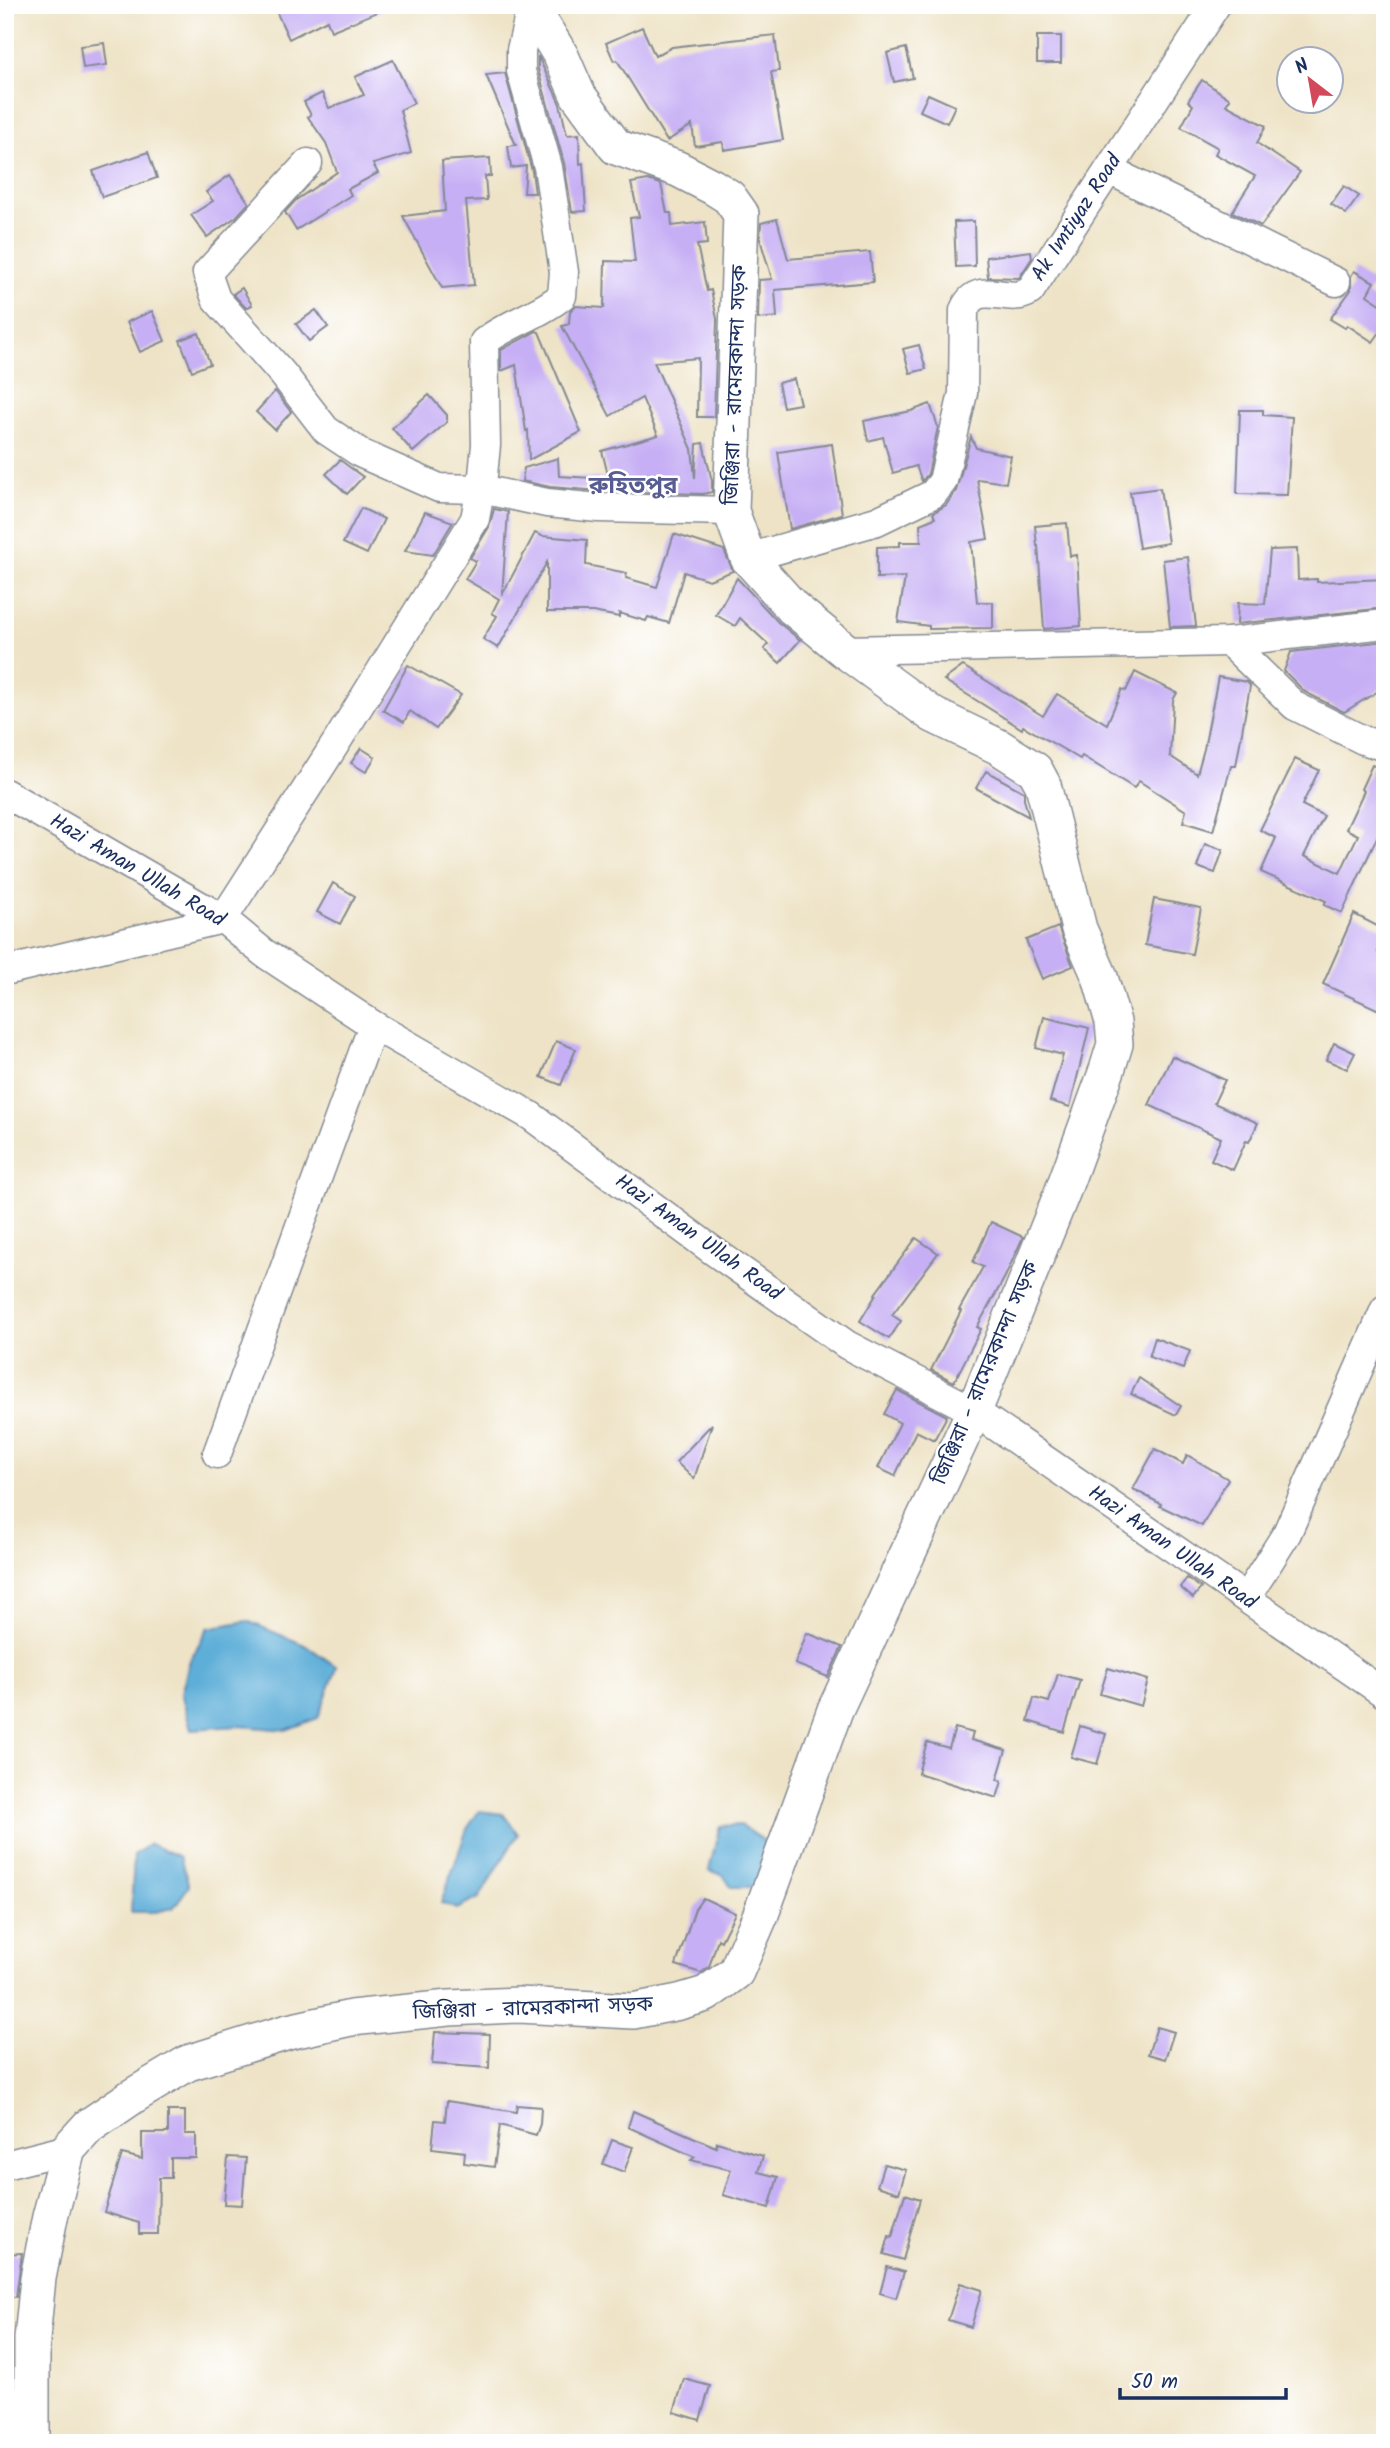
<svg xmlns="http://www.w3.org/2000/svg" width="1390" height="2448" viewBox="0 0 1390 2448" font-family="Kalam,'Noto Sans Bengali',sans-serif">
	<rect width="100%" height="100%" fill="#fff"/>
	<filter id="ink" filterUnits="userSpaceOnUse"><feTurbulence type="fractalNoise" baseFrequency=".0143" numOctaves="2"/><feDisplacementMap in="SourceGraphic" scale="14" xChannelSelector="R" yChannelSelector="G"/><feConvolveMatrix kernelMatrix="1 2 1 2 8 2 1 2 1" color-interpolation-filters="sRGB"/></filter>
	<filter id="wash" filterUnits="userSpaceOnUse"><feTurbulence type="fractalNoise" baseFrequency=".00686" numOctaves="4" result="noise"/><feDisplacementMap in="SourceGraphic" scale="28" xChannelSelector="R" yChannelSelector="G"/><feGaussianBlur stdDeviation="1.57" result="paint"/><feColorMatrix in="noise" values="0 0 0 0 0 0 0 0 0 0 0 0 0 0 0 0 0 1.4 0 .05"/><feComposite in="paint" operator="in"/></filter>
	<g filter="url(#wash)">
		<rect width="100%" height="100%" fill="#eee3c6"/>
		<!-- water -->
		<g fill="#5daed8" stroke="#3c6e9b" stroke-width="2">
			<polygon points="247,1621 307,1646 337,1667 318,1718 286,1730 240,1726 191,1729 181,1693 190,1660 208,1628"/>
			<polygon points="479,1811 503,1814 518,1834 479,1898 457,1909 441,1903 467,1829"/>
			<polygon points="740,1825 762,1839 774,1854 766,1881 749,1887 731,1887 723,1875 709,1870 720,1826"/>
			<polygon points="150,1844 180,1857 189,1886 173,1908 155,1912 131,1912 134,1855"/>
		</g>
		<g id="blocks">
			<!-- building -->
			<g fill="#c6aff4">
				<polygon points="287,5 392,5 392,6 331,31 327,20 289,39 276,11"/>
				<polygon points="642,27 655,56 672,47 775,35 779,71 771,72 783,140 724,150 723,142 695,146 692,125 667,141 617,60 614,61 606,43"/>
				<rect x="1037" y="36" width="24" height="27"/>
				<polygon points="104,43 107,65 83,68 80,46"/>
				<polygon points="906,48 913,78 894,82 887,53"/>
				<polygon points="538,56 560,104 567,135 579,134 580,164 583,163 586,211 572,212 564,163 538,69"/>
				<polygon points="393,60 414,103 400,110 411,153 373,164 378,173 348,189 351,195 296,230 285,212 296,200 337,172 326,143 308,117 311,115 304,102 322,93 329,108 364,95 355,77"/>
				<polygon points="505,73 532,171 535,193 524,193 526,166 511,168 508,146 516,145 486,75"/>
				<polygon points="1202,80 1230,99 1226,105 1266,126 1257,143 1300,172 1261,226 1232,212 1255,176 1215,154 1218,148 1181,127 1193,105 1188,101"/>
				<polygon points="928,94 955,106 947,123 920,111"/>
				<polygon points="148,152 157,178 102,197 93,171"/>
				<polygon points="490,158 491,176 485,176 487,200 466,201 474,285 442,288 403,216 445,211 442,161"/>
				<polygon points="230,175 249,203 236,217 207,237 191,215 213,201 206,192"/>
				<polygon points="648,180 661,184 667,213 671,213 672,226 705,222 707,244 697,245 707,291 711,290 717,319 714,417 697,417 698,358 654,362 692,449 695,478 697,444 703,443 712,481 712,492 703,494 600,491 550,487 522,481 524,468 558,458 559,476 609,479 602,451 658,435 642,398 610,416 562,326 569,324 570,311 575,306 604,308 605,261 635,262 630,218 639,217 631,183"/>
				<polygon points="1344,186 1359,196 1346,214 1331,204"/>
				<polygon points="777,219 788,259 870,252 873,282 775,290 777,317 758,319 759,280 772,279 760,239 761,223"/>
				<polygon points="974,221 975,266 956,267 954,222"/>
				<polygon points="1031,251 1032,258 1019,278 988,277 986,257"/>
				<polygon points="1354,271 1374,282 1367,295 1385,307 1385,325 1373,342 1347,325 1345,328 1330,319 1351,290 1351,276"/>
				<polygon points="242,288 252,305 246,308 233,294"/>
				<polygon points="316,310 328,327 309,341 296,324"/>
				<polygon points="152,311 165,341 140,352 127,322"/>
				<polygon points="536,331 539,332 581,432 529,460 528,430 526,431 516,365 501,371 501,350"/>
				<polygon points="199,333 210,364 192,371 180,340"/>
				<polygon points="919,345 926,369 910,373 903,349"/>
				<polygon points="794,379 800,404 783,407 778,383"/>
				<polygon points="275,391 291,412 275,430 256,412"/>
				<polygon points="429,395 447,415 447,422 413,452 392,428"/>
				<polygon points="930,404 938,427 928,474 922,481 916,466 893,473 883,437 868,441 864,421 911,411"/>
				<polygon points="1240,410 1263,410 1263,415 1292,417 1287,495 1237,494"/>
				<polygon points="971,437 976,448 1011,456 1006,483 977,479 988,539 971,542 977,602 993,602 993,628 929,629 929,626 898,622 905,577 877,578 877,547 900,546 900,542 921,542 920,524 935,518 933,513 946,505 956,491"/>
				<polygon points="832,444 842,514 790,529 778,452"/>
				<polygon points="340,460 363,477 347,494 326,474"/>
				<polygon points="1160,488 1168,543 1139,548 1130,492"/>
				<polygon points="361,508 384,519 367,554 343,543"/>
				<polygon points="494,509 508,512 502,595 535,533 542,536 587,540 586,565 627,573 626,578 657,587 674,534 724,550 733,571 709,580 684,572 669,623 648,617 646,621 619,613 619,617 593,612 547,612 547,562 498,648 483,639 497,616 492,613 499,599 465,579 476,561 470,558 489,527"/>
				<polygon points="425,512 453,522 433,555 405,551"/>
				<polygon points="1067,523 1070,556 1077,555 1081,626 1044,629 1038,546 1037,546 1035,526"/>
				<polygon points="1297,549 1298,580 1317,579 1317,582 1385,579 1385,608 1237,624 1238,603 1265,604 1270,550"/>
				<polygon points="1188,557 1196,626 1170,627 1163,560"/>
				<polygon points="737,578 778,622 800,640 780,663 764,649 768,644 740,618 735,626 716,615"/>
				<polygon points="1385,641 1385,687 1344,712 1305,692 1284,671 1291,652"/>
				<polygon points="408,665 461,695 436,729 410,711 404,722 383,710"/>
				<polygon points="963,666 1043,716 1057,694 1107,724 1122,689 1126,691 1135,672 1177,693 1173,700 1170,756 1197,774 1204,749 1218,677 1247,682 1250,686 1236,766 1231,766 1213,831 1183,822 1186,811 1139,781 1134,788 1082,756 1080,759 1023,726 1022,729 944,680"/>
				<polygon points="361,748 375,757 366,772 351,763"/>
				<polygon points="1295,759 1319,770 1302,805 1324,816 1304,856 1340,873 1358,835 1346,829 1364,791 1361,789 1372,765 1385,770 1385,835 1379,833 1342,913 1324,905 1326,901 1261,872 1276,838 1260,830"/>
				<polygon points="986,771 1024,792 1024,799 1029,817 976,788"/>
				<polygon points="1205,844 1223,850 1215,873 1197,867"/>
				<polygon points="333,883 355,896 340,924 317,912"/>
				<polygon points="1154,899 1201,908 1192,954 1145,945"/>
				<polygon points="1354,914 1385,930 1385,938 1378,952 1385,955 1385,999 1379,1010 1323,984"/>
				<polygon points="1058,927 1073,966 1042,979 1026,940"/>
				<polygon points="1044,1017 1089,1028 1070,1107 1050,1101 1063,1055 1036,1048"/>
				<polygon points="556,1041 576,1049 561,1085 541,1077"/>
				<polygon points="1334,1043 1355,1053 1347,1069 1326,1060"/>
				<polygon points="1172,1056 1225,1080 1214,1103 1258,1123 1249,1142 1246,1141 1233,1170 1211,1160 1221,1138 1149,1105"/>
				<polygon points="991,1222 1023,1237 1005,1277 977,1327 981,1329 954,1382 931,1370 961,1311 959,1310 983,1267 973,1262"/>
				<polygon points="916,1238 938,1253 892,1315 901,1321 889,1339 860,1321 876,1295 875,1294"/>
				<polygon points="1155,1338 1190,1351 1183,1369 1149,1357"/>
				<polygon points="1139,1378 1181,1406 1176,1415 1131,1394"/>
				<polygon points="897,1390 947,1416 934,1440 916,1431 895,1476 878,1468 900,1423 884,1414"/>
				<polygon points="712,1424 694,1479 676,1462"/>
				<polygon points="1155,1449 1183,1464 1187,1455 1228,1479 1202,1526 1160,1506 1161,1504 1133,1489"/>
				<polygon points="1187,1578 1201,1588 1193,1598 1180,1587"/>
				<polygon points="807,1633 842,1647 828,1677 795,1664"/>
				<polygon points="1108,1668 1148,1680 1141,1706 1100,1694"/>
				<polygon points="1058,1674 1080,1680 1064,1732 1028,1721 1034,1698 1049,1702"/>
				<polygon points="1080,1726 1106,1734 1097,1764 1071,1757"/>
				<polygon points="955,1728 973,1733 971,1740 1006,1750 997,1780 1002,1781 997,1798 918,1773 927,1742 949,1748"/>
				<polygon points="703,1898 735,1913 721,1941 718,1939 709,1967 701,1973 676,1965 695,1909"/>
				<polygon points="1157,2027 1174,2032 1165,2059 1148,2054"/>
				<polygon points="435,2032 490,2034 489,2068 432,2064"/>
				<polygon points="447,2101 516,2112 517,2105 541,2107 540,2124 536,2135 500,2125 494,2167 464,2163 465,2152 432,2148 435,2120 445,2121"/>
				<polygon points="168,2111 185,2111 185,2134 196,2134 196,2158 171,2158 171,2178 159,2178 158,2234 139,2234 139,2223 104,2212 122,2154 142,2159 142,2133 168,2133"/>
				<polygon points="633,2111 716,2147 717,2142 763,2156 758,2172 778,2177 769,2208 723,2195 731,2170 691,2160 695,2157 628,2127"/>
				<polygon points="612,2140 633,2147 624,2172 603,2164"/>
				<polygon points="228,2157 246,2158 242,2205 224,2204"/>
				<polygon points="884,2164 906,2170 899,2193 877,2186"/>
				<polygon points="905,2194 920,2199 903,2260 884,2254 889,2236 892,2237"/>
				<polygon points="22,2253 16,2297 5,2296 5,2254"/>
				<polygon points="887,2267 904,2272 896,2298 880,2293"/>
				<polygon points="960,2283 982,2290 971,2327 948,2320"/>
				<polygon points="684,2379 710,2386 700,2420 674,2412"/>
			</g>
		</g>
	</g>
	<g filter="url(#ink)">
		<use href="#blocks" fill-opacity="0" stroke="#848992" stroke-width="2"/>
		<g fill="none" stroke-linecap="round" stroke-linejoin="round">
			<!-- minor casing -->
			<g stroke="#848992" stroke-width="31">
				<g id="minor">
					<polyline points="308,163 207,273 216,299 282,373 326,430 362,454 439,488 481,489 547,503 599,508 731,511"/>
					<polyline points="1109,170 1336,282"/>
					<path d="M 748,558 L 877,521 L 933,494 L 943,481 L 963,393 L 964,310 C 978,277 1007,306 1030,291 L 1216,5"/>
					<polyline points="1229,642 1295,706 1363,740 1385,747"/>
					<polyline points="844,650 1229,642 1385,624"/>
					<polyline points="5,793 223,919 264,953 373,1025 531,1116 712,1250 847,1345 974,1411 1385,1694"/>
					<path d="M 5,971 L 223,919 L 336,743 L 475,519 L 483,475 L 486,445 L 484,342 C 508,323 538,316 562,296 L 564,272 L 548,167 L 521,71 L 521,50 L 531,8"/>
					<polyline points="217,1454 373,1025"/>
					<polyline points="1246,1598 1287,1533 1385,1309"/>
					<polyline points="5,2165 68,2149"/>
				</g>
			</g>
			<!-- major casing -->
			<g stroke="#848992" stroke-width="38">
				<polyline id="major" points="32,2443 32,2339 38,2278 50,2217 68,2149 89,2126 133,2096 188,2063 288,2032 351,2018 449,2008 519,2005 633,2011 679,2002 706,1994 736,1972 761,1914 835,1710 974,1411 1062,1193 1107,1070 1115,1044 1113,1022 1100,977 1079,929 1043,785 1035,770 999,747 933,715 844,650 793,608 748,558 731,511 741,214 729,197 713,187 678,169 616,147 578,95 561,56 530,5"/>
			</g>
			<!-- minor -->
			<use href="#minor" stroke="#fff" stroke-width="28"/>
			<!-- major -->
			<use href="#major" stroke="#fff" stroke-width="35"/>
		</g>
	</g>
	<g text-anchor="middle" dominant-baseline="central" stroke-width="5" stroke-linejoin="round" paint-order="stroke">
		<!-- street labels -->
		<g font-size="21" fill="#1b2f5e" stroke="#fff">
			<text transform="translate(1077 218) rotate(-57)">Ak Imtiyaz Road</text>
			<text transform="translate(736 385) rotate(-88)">জিঞ্জিরা - রামেরকান্দা সড়ক</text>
			<text transform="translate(137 871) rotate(31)">Hazi Aman Ullah Road</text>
			<text transform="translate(698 1238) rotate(36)">Hazi Aman Ullah Road</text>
			<text transform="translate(986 1373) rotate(-67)">জিঞ্জিরা - রামেরকান্দা সড়ক</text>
			<text transform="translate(1172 1548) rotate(35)">Hazi Aman Ullah Road</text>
			<text transform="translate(533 2009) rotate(-2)">জিঞ্জিরা - রামেরকান্দা সড়ক</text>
		</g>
		<!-- quarter labels -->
		<g font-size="24" font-weight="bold" fill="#575c92" stroke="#fff">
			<text x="633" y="486">রুহিতপুর</text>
		</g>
	</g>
	<!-- margin -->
	<rect width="1390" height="2448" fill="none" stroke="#fff" stroke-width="28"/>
	<!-- north arrow -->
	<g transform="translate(1310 80) rotate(329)"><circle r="33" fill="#ffffff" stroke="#a4acbf" stroke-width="2"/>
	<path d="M0-5L12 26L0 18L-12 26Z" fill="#d1495b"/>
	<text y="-10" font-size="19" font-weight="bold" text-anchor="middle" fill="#1b2f5e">N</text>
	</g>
	<!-- scale -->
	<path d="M1120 2388v10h166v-10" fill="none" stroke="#1b2f5e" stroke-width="3.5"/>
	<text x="1131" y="2388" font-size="21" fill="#1b2f5e" stroke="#ffffff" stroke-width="5" paint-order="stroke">50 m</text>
</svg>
